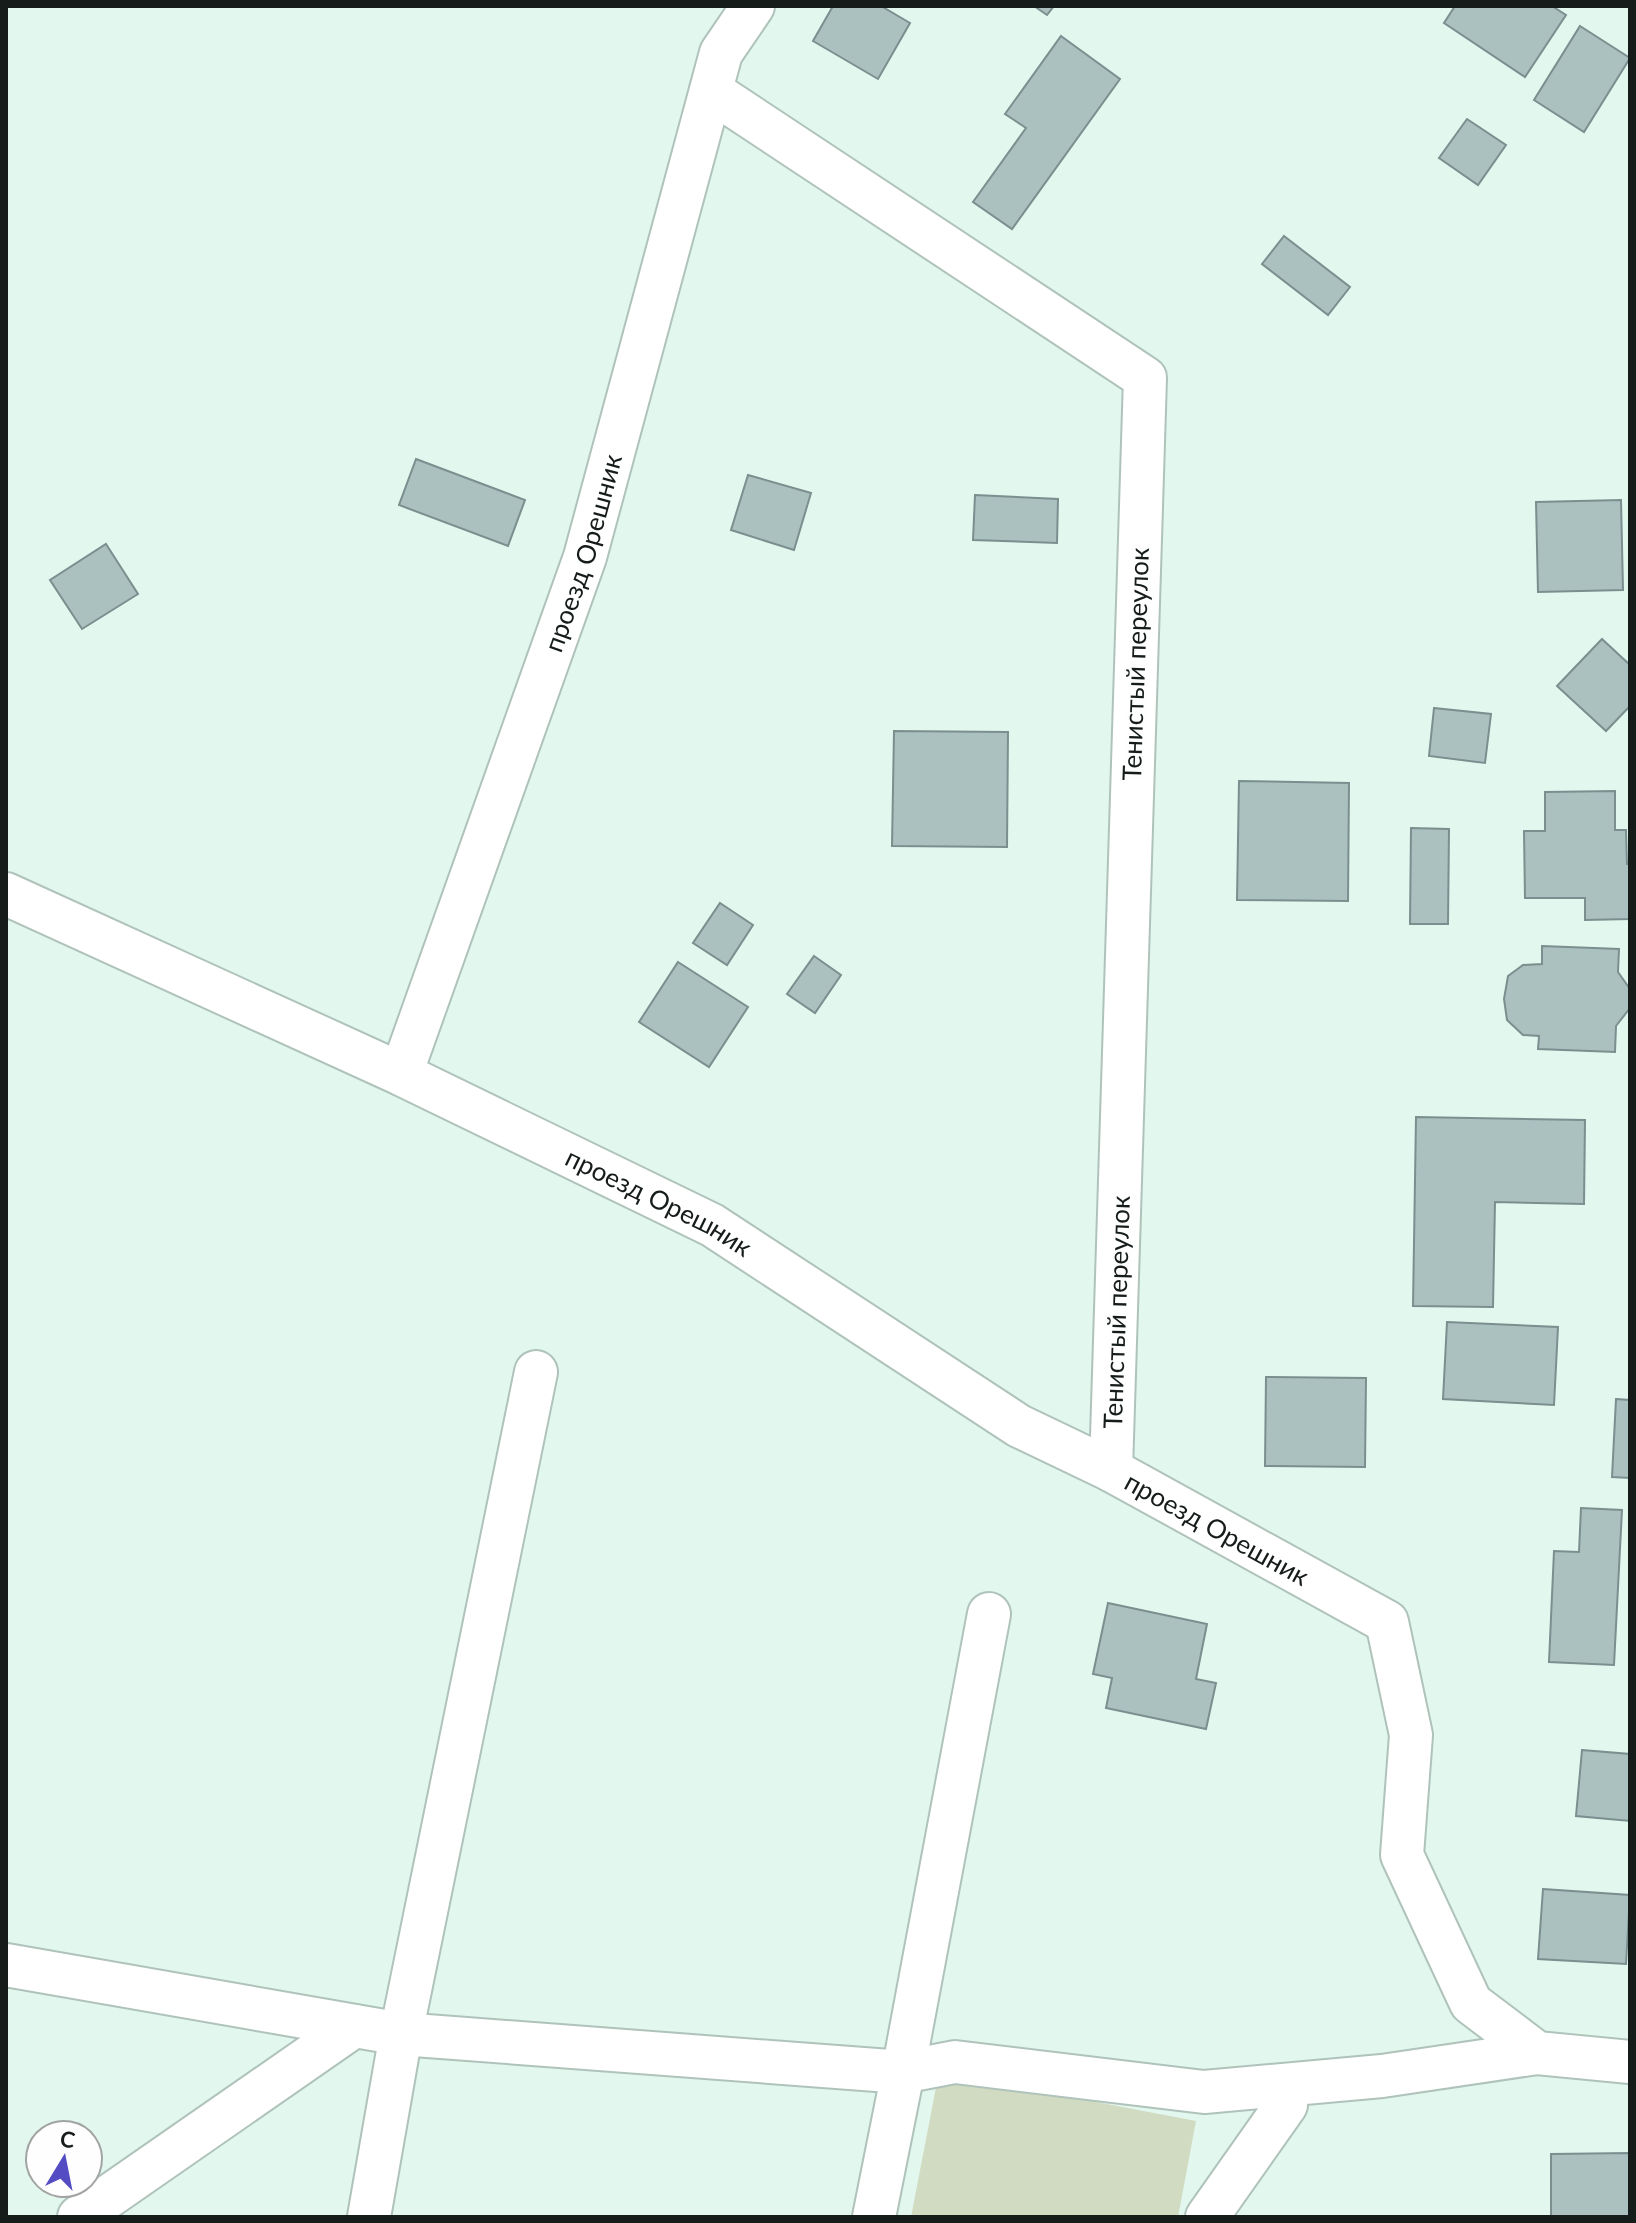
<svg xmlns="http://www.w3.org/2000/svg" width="1636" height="2223" viewBox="0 0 1636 2223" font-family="Lato,sans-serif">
	<rect width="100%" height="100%" fill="#e2f7ee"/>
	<!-- green -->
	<polygon fill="#d0dbc1" points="939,2072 1196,2121 1178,2217 911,2217"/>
	<!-- building -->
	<g fill="#aac1c0" stroke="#7a8f8e" stroke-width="2">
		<polygon points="833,6 881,6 910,23 878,79 813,41"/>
		<polygon points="1034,6 1054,6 1047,15"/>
		<polygon points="1455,6 1552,6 1566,15 1525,77 1444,23"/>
		<polygon points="1580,26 1630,58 1584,132 1534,100"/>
		<polygon points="1061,36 1120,79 1012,229 973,202 1026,128 1005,114"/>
		<polygon points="1467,119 1506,145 1478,185 1439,158"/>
		<polygon points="1284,236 1350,287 1328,315 1262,264"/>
		<polygon points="416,459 525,500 508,546 399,505"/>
		<polygon points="748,475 811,493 794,550 731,530"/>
		<polygon points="975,495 1058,499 1057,543 973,540"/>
		<polygon points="1621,500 1623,590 1538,592 1536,502"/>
		<polygon points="106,544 138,594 82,629 50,580"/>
		<polygon points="1602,639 1630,665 1630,706 1606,731 1557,686"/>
		<polygon points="1434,708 1491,714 1485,763 1429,756"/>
		<polygon points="894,731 1008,732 1007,847 892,846"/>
		<polygon points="1239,781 1349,783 1348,901 1237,900"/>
		<polygon points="1615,791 1615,830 1626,830 1627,864 1630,864 1630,919 1585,920 1585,898 1525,898 1524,831 1545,831 1545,792"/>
		<polygon points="1411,828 1449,829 1448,924 1410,924"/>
		<polygon points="720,903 753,925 727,965 693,943"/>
		<polygon points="1542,946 1619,949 1618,972 1630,989 1630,1008 1616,1026 1615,1052 1538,1049 1539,1036 1523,1035 1507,1020 1504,999 1508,976 1523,965 1542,964"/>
		<polygon points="814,956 841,975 815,1013 787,994"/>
		<polygon points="678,962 748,1007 709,1067 639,1022"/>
		<polygon points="1416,1117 1585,1120 1584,1204 1495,1202 1493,1307 1413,1306"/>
		<polygon points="1447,1322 1558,1327 1554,1405 1443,1399"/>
		<polygon points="1266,1377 1366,1378 1365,1467 1265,1466"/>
		<polygon points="1616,1399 1630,1400 1630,1478 1612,1477"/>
		<polygon points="1581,1508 1622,1510 1614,1665 1549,1662 1554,1551 1579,1552"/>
		<polygon points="1108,1603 1207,1624 1196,1679 1216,1683 1206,1729 1106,1708 1112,1678 1093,1674"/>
		<polygon points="1582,1750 1630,1754 1630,1821 1576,1816"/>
		<polygon points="1543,1889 1630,1895 1626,1964 1538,1959"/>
		<polygon points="1630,2153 1630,2217 1551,2217 1551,2154"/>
	</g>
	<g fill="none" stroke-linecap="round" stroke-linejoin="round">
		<!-- minor casing -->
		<g stroke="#afc3bb" stroke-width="46">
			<g id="minor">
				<polyline points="711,91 1145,378 1111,1470"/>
				<path id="s1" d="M 6,894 L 401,1074 L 712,1225 L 1019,1426 L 1111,1470 L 1387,1622 L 1411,1735 L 1402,1855 L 1471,2003 L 1537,2053 L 1630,2062"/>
				<path id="s2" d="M 401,1074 L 585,557 L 721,53 L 753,6"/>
				<polyline points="6,1965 401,2034 903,2072 989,1614"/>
				<polyline points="79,2217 354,2026"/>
				<polyline points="369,2217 401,2034 536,1372"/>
				<polyline points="874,2217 903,2072 955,2062 1204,2092 1382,2076 1537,2053"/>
				<polyline points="1207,2217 1286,2105"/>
			</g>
		</g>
		<!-- minor -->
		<use href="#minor" stroke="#fff" stroke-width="42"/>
	</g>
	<g text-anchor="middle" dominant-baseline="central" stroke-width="7" stroke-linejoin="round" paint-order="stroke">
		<!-- street labels -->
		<g font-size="26" fill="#151c19" stroke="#fefefe">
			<text stroke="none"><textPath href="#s2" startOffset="552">проезд Орешник</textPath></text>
			<text transform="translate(1135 664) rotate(-88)">Тенистый переулок</text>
			<text stroke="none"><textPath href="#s1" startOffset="722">проезд Орешник</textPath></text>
			<text transform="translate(1116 1312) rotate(-88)">Тенистый переулок</text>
			<text stroke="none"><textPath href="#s1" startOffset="1370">проезд Орешник</textPath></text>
		</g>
	</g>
	<!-- border -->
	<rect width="1636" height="2223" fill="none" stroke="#151c19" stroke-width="16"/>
	<!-- north arrow -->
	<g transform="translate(64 2159) rotate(10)"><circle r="38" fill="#fefefe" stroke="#a1a4a2" stroke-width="2"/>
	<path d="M0-6L14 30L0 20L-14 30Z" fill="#544cc3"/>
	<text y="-12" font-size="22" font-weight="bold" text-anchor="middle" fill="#151c19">С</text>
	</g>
</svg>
